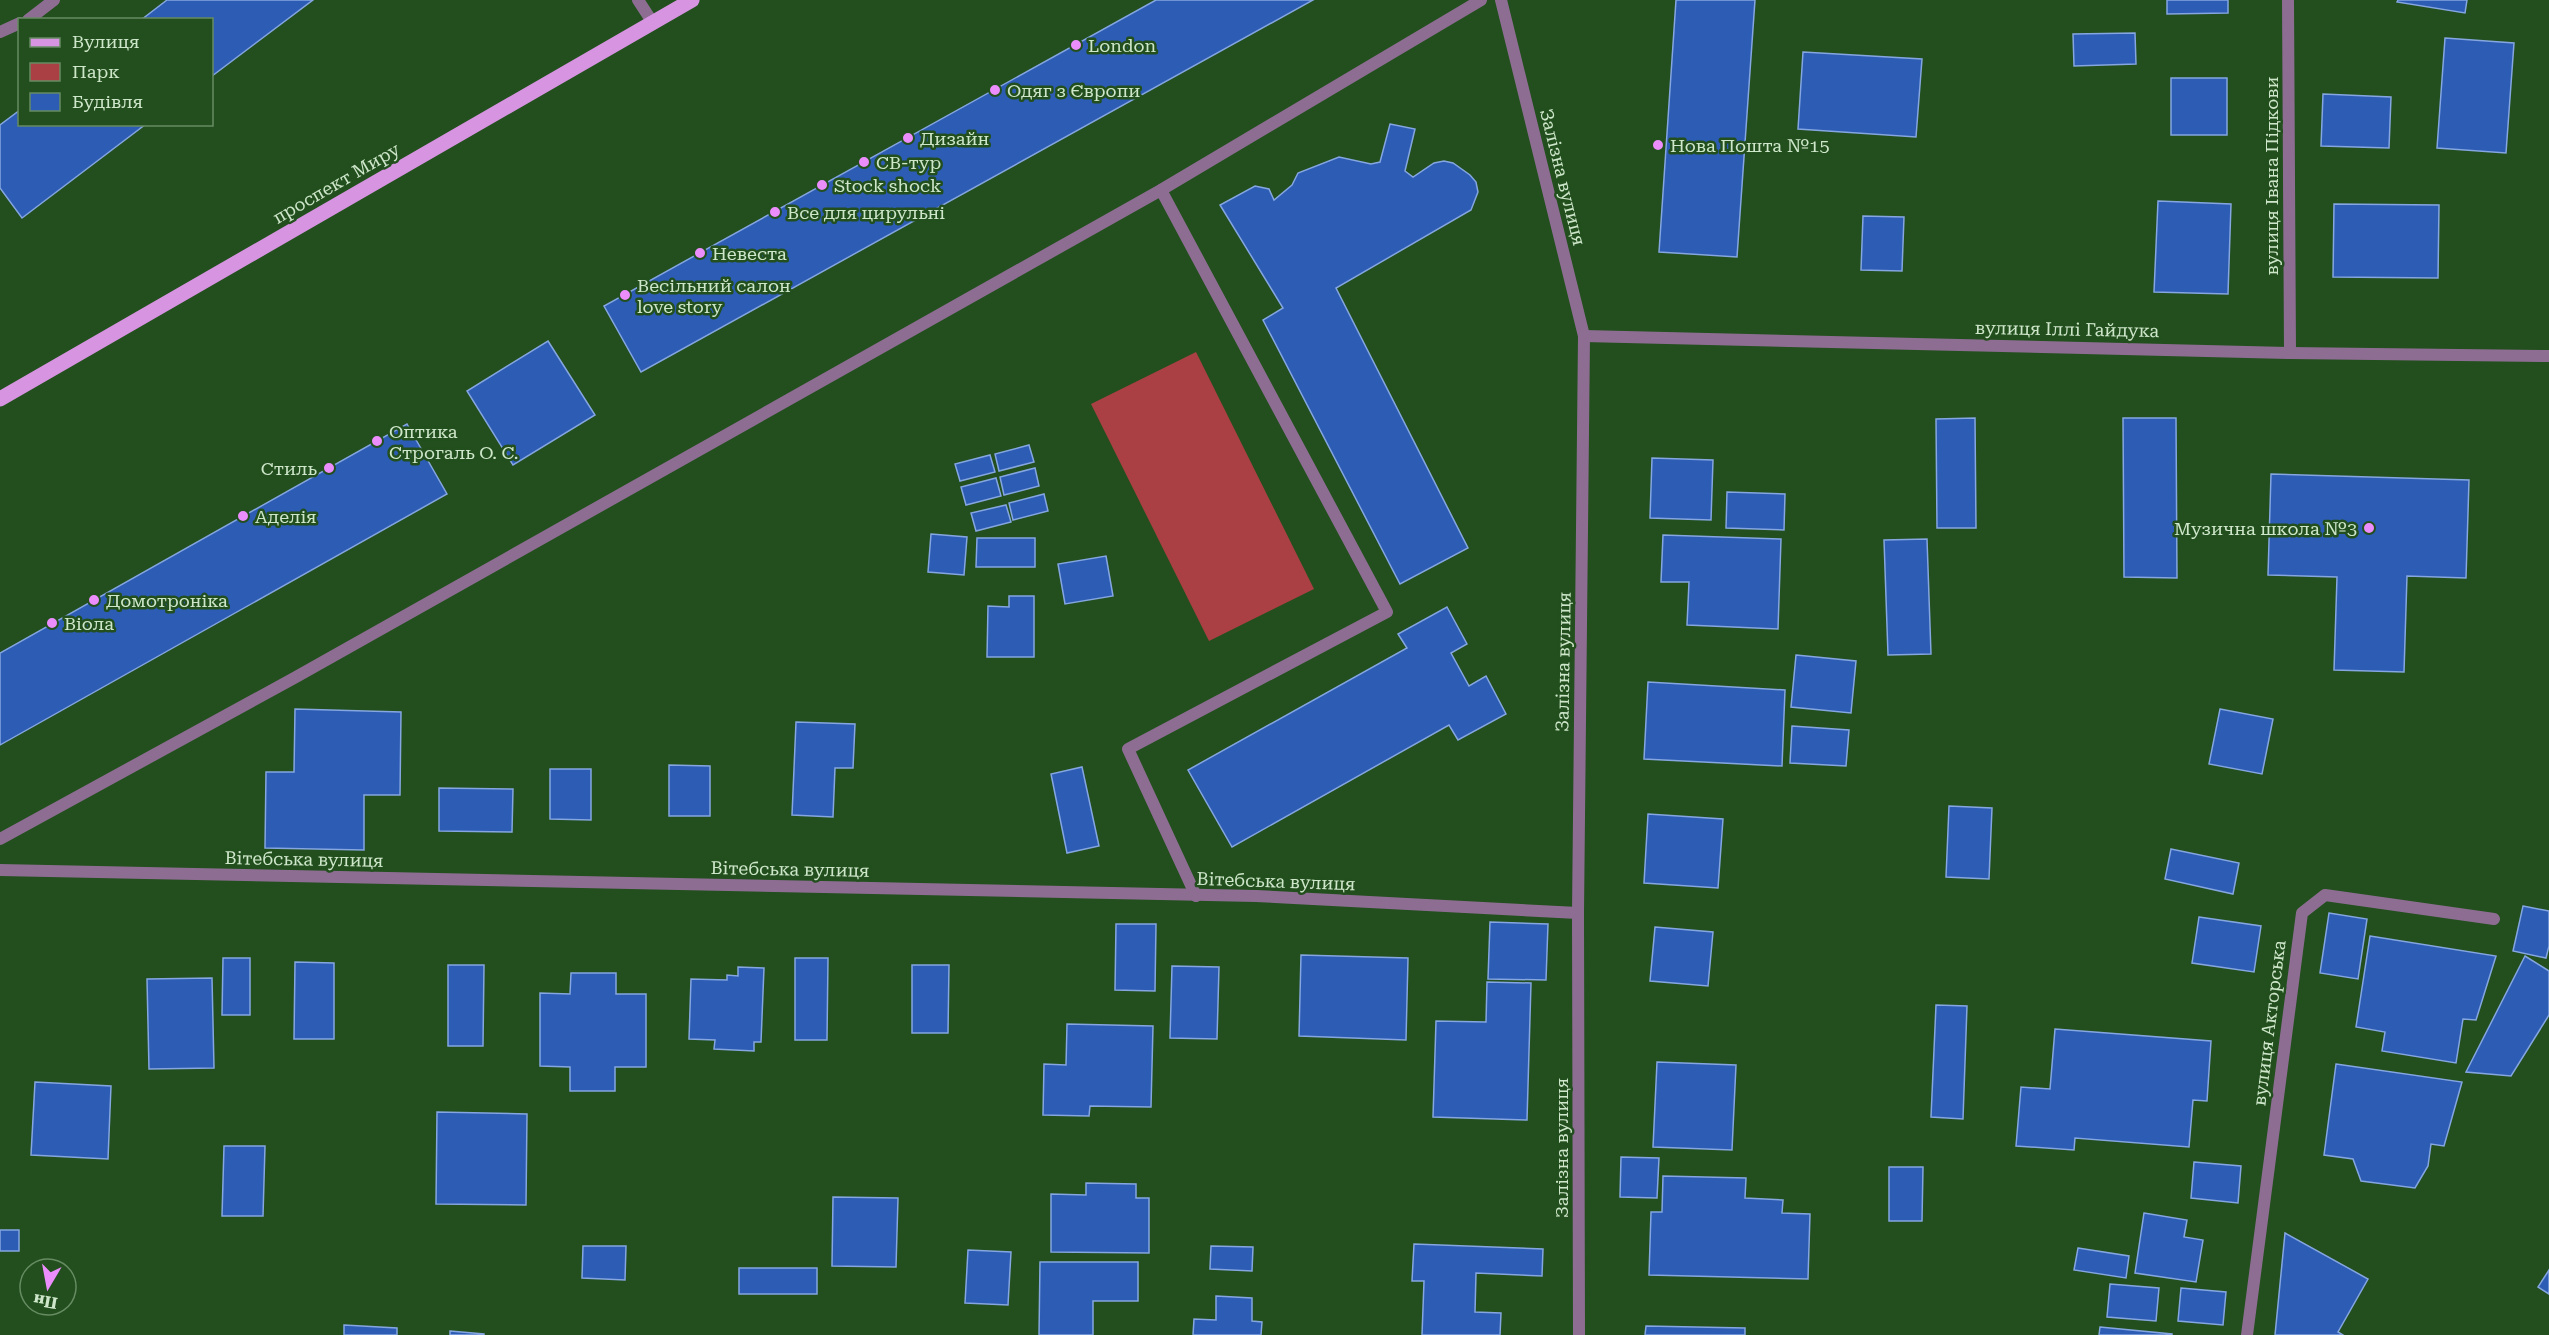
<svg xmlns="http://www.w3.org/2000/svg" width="2549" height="1335" viewBox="0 0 2549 1335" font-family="'Roboto Serif',serif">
	<rect width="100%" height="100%" fill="#224f1d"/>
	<!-- green -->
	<polygon fill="#aa4043" points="1196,352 1314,589 1209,641 1091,404"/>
	<!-- building -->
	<g fill="#2d5cb4" stroke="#85a6e0" stroke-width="1.5">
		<polygon points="167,0 313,0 212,76 212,20 141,20"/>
		<polygon points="1156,0 1313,0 641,372 604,306"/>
		<polygon points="1676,0 1755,0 1737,257 1659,252"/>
		<polygon points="2167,0 2228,0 2228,13 2167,14"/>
		<polygon points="2398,0 2467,0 2465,13 2397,2"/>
		<polygon points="2135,33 2136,64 2074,66 2073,34"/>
		<polygon points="2445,38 2514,43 2506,153 2437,148"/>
		<polygon points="1803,52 1922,59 1916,137 1798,129"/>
		<rect x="2171" y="78" width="56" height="57"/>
		<polygon points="2323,94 2391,97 2389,148 2321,146"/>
		<polygon points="20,110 20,124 146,124 22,218 0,188 0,125"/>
		<polygon points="1390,124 1415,129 1405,171 1413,177 1434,163 1444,161 1453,163 1470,175 1476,182 1478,192 1471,210 1336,288 1468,548 1400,584 1263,320 1283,308 1220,205 1255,186 1269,189 1274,200 1292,185 1298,173 1339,157 1371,164 1380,162"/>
		<polygon points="2158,201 2231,204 2228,294 2154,292"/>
		<polygon points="2334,204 2439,205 2438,278 2333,277"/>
		<polygon points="1863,216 1904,217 1902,271 1861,270"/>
		<polygon points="548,341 595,415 513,465 467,391"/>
		<polygon points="1975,418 1976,528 1937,528 1936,419"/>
		<polygon points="2123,418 2176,418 2177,578 2124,577"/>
		<polygon points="407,424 447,494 0,745 0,653"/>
		<polygon points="1029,445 1034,462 999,471 995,454"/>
		<polygon points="990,455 995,472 960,481 955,464"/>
		<polygon points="1652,458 1713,460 1711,520 1650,518"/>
		<polygon points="1035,468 1039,486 1004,495 1000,477"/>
		<polygon points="2271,474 2469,480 2466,578 2407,576 2404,672 2334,670 2337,577 2268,575"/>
		<polygon points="996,478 1001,496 966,505 961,487"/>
		<polygon points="1727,492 1785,494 1784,530 1726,528"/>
		<polygon points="1044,494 1048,511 1013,520 1009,503"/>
		<polygon points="1006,505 1011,522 976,531 971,513"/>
		<polygon points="931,534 967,537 964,575 928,572"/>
		<polygon points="1663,535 1781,539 1778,629 1687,625 1689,582 1661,582"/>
		<polygon points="977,538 1035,538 1035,567 976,567"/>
		<polygon points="1927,539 1931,654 1888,655 1884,540"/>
		<polygon points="1106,556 1113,596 1065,604 1058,564"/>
		<polygon points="1009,596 1034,596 1034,657 987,657 988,606 1009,607"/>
		<polygon points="1447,607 1467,644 1451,653 1469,686 1486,676 1506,714 1458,740 1449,725 1232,847 1188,770 1407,648 1398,634"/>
		<polygon points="1796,655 1856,661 1851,713 1791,707"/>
		<polygon points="1648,682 1785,690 1782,766 1644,759"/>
		<polygon points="295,709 401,712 400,795 364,795 364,850 265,848 266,772 294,772"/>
		<polygon points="2220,709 2273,719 2262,774 2209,764"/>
		<polygon points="796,722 855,724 853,768 835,768 833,817 792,815"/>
		<polygon points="1792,726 1849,730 1846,766 1790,763"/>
		<polygon points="669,765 710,766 710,816 669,816"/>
		<polygon points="1082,767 1099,846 1067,853 1051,774"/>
		<polygon points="550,769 591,769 591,820 550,819"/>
		<polygon points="439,788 513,789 512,832 439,831"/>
		<polygon points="1949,806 1992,808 1989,879 1946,877"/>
		<polygon points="1648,814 1723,819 1718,888 1644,883"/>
		<polygon points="2171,849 2239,863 2233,894 2165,879"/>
		<polygon points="2523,906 2549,911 2549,946 2546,958 2513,951"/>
		<polygon points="2329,913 2367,919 2358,979 2320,973"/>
		<polygon points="2199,917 2261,926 2254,972 2192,963"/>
		<polygon points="1490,922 1548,924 1546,980 1488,979"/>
		<polygon points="1116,924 1156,924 1155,991 1115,990"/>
		<polygon points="1655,927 1713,932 1708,986 1650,981"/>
		<polygon points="2370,936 2496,956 2476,1020 2463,1019 2456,1063 2382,1051 2385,1032 2356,1027"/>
		<polygon points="1301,955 1408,958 1406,1040 1299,1036"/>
		<polygon points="2525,956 2549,971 2549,1015 2511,1076 2466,1072"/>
		<polygon points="223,958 250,958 250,1015 222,1015"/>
		<polygon points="795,958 828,958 827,1040 795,1040"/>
		<polygon points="295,962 334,963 334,1039 294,1039"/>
		<polygon points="448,965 484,965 483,1046 448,1046"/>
		<polygon points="912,965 949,965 948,1033 912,1033"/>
		<polygon points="1172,966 1219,967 1217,1039 1170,1038"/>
		<polygon points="738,967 764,968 761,1042 754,1042 754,1051 714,1049 715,1040 689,1039 691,979 727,980 727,975 738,976"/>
		<polygon points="571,973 616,973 616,994 646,994 646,1067 615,1067 615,1091 570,1091 570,1067 540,1066 540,993 570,994"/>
		<polygon points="212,978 214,1068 149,1069 147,979"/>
		<polygon points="1487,982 1531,983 1527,1120 1433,1117 1436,1021 1486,1022"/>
		<polygon points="1936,1005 1967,1006 1963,1119 1931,1117"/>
		<polygon points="1067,1024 1153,1026 1151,1107 1090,1106 1089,1116 1043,1115 1044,1064 1066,1065"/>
		<polygon points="2055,1029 2211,1041 2207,1101 2193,1100 2189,1147 2075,1138 2074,1150 2016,1146 2021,1087 2050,1089"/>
		<polygon points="1657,1062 1736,1065 1732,1150 1653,1147"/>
		<polygon points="2336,1064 2462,1082 2444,1146 2431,1144 2428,1166 2415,1188 2361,1181 2353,1159 2324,1155"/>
		<polygon points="35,1082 111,1086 108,1159 31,1155"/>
		<polygon points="437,1112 527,1114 526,1205 436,1204"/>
		<polygon points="224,1146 265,1146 263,1216 222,1216"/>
		<polygon points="1621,1157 1659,1158 1657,1198 1620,1197"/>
		<polygon points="2194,1162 2241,1166 2238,1203 2191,1198"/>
		<polygon points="1889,1167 1923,1167 1922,1221 1889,1221"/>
		<polygon points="1663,1176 1746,1178 1745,1198 1783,1200 1782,1213 1810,1214 1808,1279 1649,1275 1651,1212 1662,1212"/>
		<polygon points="1086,1183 1136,1184 1136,1198 1149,1198 1149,1253 1051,1252 1051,1194 1086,1195"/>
		<polygon points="833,1197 898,1198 896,1267 832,1266"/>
		<polygon points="2144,1213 2187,1220 2184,1237 2203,1240 2196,1282 2135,1273"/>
		<rect x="0" y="1230" width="19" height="21"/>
		<polygon points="2285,1233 2368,1279 2338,1332 2343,1335 2275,1335"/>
		<polygon points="1414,1244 1543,1249 1542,1276 1476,1273 1475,1312 1501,1313 1500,1335 1422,1335 1424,1281 1412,1281"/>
		<polygon points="583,1246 626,1246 625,1280 582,1278"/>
		<polygon points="1211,1246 1253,1247 1252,1271 1210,1269"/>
		<polygon points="2078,1248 2129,1256 2126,1278 2074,1270"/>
		<polygon points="968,1250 1011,1252 1008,1305 965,1303"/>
		<polygon points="1040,1262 1138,1262 1138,1301 1093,1301 1093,1335 1039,1335"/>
		<rect x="739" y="1268" width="78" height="26"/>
		<polygon points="2549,1270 2549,1294 2538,1287"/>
		<polygon points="2110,1284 2159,1288 2156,1321 2107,1317"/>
		<polygon points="2181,1288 2226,1292 2223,1325 2178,1321"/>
		<polygon points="1216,1296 1252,1298 1252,1321 1262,1322 1261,1335 1193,1335 1194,1319 1216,1320"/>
		<polygon points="344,1325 397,1328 397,1335 344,1335"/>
		<polygon points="1646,1326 1745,1328 1745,1335 1645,1335"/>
		<polygon points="2100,1327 2172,1334 2172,1335 2099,1335"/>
		<polygon points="450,1331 484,1334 484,1335 450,1335"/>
	</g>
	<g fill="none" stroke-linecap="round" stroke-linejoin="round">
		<!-- lane -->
		<g stroke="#8e6d93" stroke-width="12">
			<polyline points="638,0 653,23"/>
			<polyline points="28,20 54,0"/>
			<polyline points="0,32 20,23"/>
			<polyline points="1161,190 1387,612 1128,749 1196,896"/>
			<polyline points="0,839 296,677 1161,190 1481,0"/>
		</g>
		<!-- street -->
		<g stroke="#8e6d93" stroke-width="12">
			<polyline points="1501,0 1584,336 1578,913 1579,1335"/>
			<polyline points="2288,0 2290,353"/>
			<polyline points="1584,336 2290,353 2549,356"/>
			<polyline points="0,870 1256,896 1578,913"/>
			<polyline points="2247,1335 2302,913 2325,895 2494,919"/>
		</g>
		<!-- primary -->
		<polyline stroke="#d694e1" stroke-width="15" points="0,399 692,0"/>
	</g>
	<!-- markers -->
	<g fill="#eb8dfb" stroke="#224f1d" stroke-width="2">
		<circle cx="1076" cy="45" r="6"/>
		<circle cx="995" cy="90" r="6"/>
		<circle cx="908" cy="138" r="6"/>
		<circle cx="1658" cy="145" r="6"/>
		<circle cx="864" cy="162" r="6"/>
		<circle cx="822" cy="185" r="6"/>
		<circle cx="775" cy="212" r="6"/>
		<circle cx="700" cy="253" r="6"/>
		<circle cx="625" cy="295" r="6"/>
		<circle cx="377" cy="441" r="6"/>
		<circle cx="329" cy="468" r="6"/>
		<circle cx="243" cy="516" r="6"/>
		<circle cx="2369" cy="528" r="6"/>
		<circle cx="94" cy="600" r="6"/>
		<circle cx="52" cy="623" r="6"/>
	</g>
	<g text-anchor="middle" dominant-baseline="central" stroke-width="5" stroke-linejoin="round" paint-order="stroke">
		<!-- poi labels -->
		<g font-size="18" fill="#cee6ca" stroke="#224f1d" text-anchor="start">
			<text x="1088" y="45">London</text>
			<text x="1007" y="90">Одяг з Європи</text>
			<text x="920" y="138">Дизайн</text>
			<text x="1670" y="145">Нова Пошта №15</text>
			<text x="876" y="162">СВ-тур</text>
			<text x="834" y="185">Stock shock</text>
			<text x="787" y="212">Все для цирульні</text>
			<text x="712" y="253">Невеста</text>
			<text x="637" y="285">Весільний салон<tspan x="637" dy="21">love story</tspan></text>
			<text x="389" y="431">Оптика<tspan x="389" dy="21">Строгаль О. С.</tspan></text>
			<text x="317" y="468" text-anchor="end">Стиль</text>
			<text x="255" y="516">Аделія</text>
			<text x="2357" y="528" text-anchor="end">Музична школа №3</text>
			<text x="106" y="600">Домотроніка</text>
			<text x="64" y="623">Віола</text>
		</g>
		<!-- street labels -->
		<g font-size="18" fill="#cee6ca" stroke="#224f1d">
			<text transform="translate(2271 176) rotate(-90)">вулиця Івана Підкови</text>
			<text transform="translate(1563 177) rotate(76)">Залізна вулиця</text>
			<text transform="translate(336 183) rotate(-30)">проспект Миру</text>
			<text transform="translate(2067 329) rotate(1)">вулиця Іллі Гайдука</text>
			<text transform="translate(1563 662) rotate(-89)">Залізна вулиця</text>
			<text transform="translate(304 859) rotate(1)">Вітебська вулиця</text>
			<text transform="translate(790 869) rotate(1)">Вітебська вулиця</text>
			<text transform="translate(1276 881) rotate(2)">Вітебська вулиця</text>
			<text transform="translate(2269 1023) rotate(-83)">вулиця Акторська</text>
			<text transform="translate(1561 1148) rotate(-90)">Залізна вулиця</text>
		</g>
	</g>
	<!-- legend -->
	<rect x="18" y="18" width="195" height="108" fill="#224f1d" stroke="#678b62" stroke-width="1.5"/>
	<rect x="30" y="38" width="30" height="9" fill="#d694e1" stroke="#678b62" stroke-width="1.5"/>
	<text x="72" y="48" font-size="18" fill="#cee6ca">Вулиця</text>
	<rect x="30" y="63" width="30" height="18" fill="#aa4043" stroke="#678b62" stroke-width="1.5"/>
	<text x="72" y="78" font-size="18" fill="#cee6ca">Парк</text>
	<rect x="30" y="93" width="30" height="18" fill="#2d5cb4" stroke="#678b62" stroke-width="1.5"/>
	<text x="72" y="108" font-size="18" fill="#cee6ca">Будівля</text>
	<!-- north arrow -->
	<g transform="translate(48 1287) rotate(190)"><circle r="28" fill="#224f1d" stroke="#678b62" stroke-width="1.5"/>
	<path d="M0-4.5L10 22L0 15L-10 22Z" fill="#eb8dfb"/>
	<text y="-9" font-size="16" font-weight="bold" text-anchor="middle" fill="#cee6ca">Пн</text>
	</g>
</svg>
